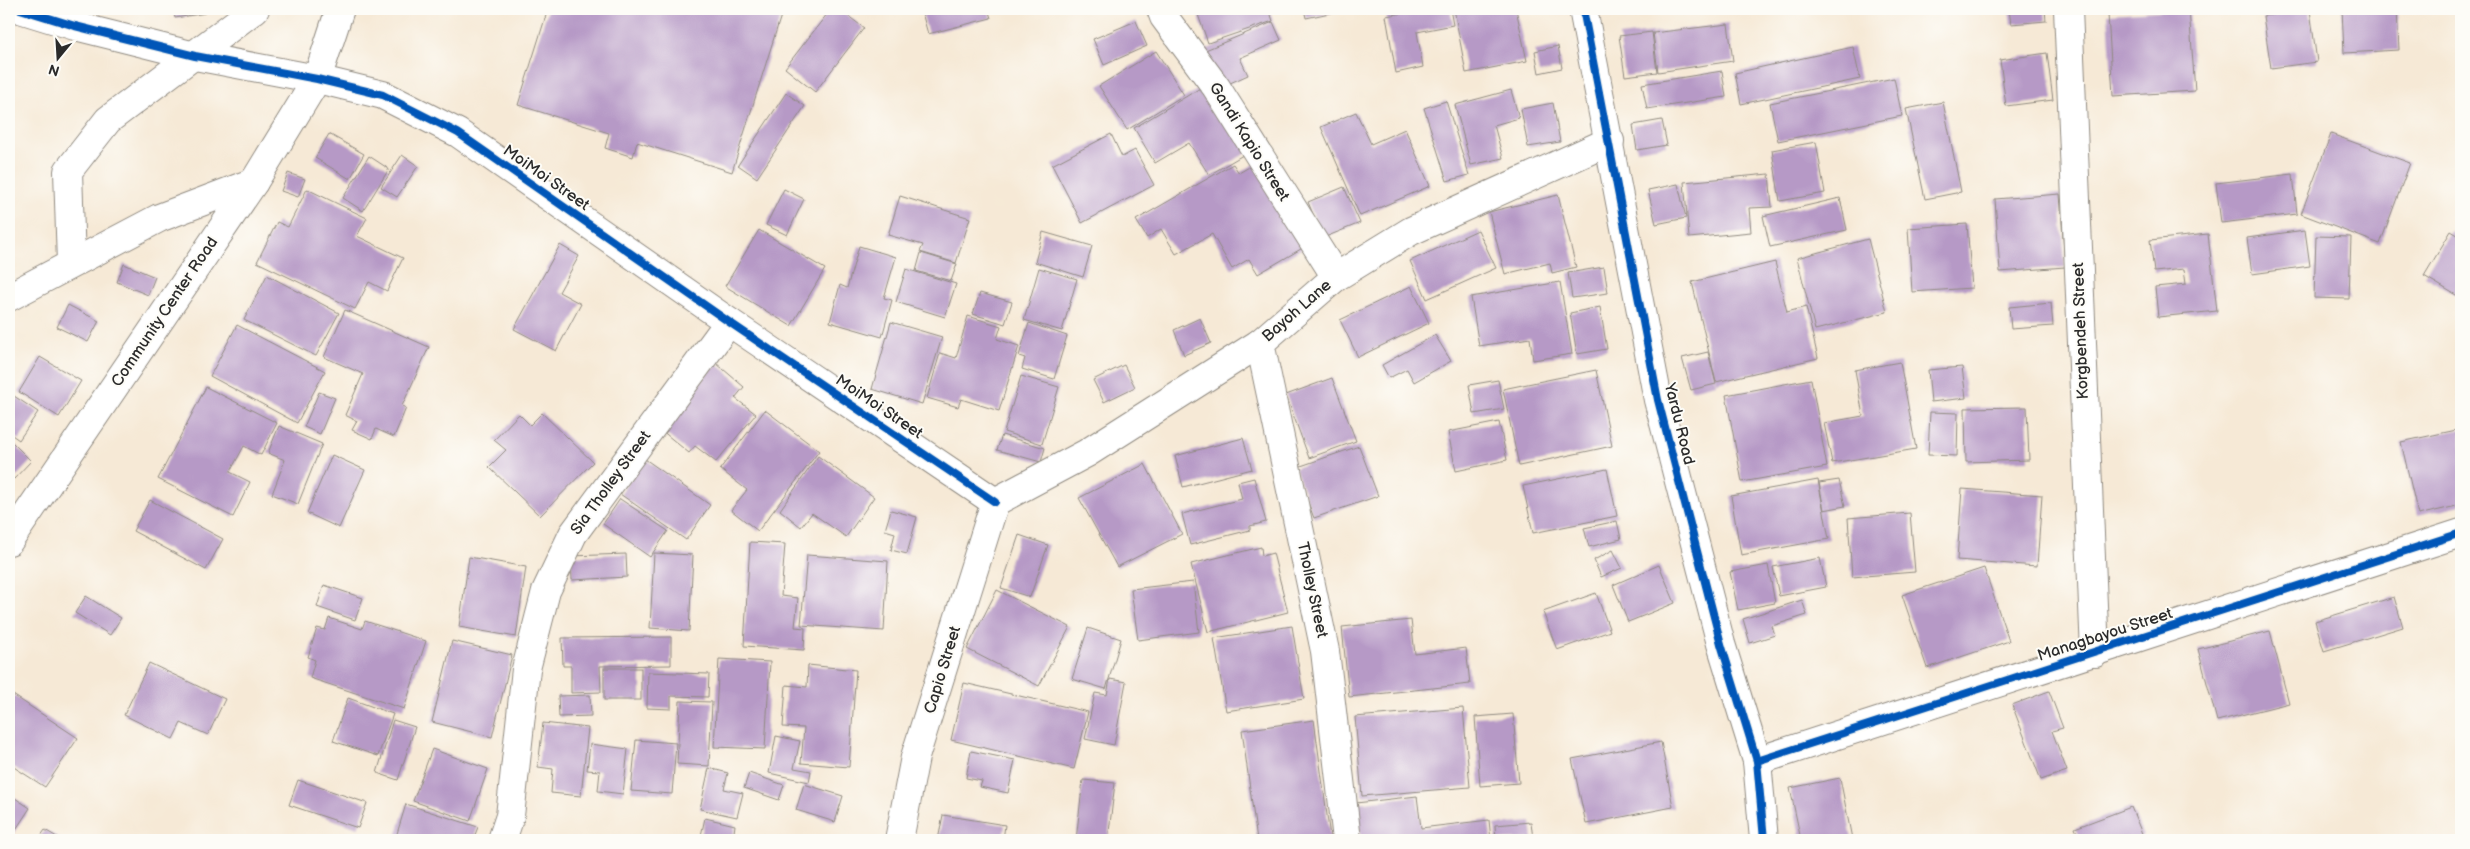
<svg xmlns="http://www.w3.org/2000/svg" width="2470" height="849" viewBox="0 0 2470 849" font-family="'Balsamiq Sans',sans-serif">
	<rect width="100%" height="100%" fill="#fdfcf7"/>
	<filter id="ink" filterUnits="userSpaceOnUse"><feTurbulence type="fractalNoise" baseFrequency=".02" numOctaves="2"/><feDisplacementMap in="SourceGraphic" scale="10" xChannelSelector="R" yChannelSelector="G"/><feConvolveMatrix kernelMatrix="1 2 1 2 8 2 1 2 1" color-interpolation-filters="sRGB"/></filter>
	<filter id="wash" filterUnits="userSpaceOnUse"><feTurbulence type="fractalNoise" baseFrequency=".0096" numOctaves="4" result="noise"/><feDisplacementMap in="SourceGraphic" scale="20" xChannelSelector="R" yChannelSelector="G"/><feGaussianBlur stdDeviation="1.12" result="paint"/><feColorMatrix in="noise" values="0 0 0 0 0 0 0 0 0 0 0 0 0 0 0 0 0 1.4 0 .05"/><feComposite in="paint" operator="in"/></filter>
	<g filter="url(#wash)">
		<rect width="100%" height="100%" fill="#f6e9d6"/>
		<g id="blocks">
			<!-- building -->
			<g fill="#b699c6">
				<polygon points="173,9 206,9 206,13 175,18"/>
				<polygon points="548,9 783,9 732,172 637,142 633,157 605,148 609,133 518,105"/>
				<polygon points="831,9 839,9 864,28 815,92 785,68"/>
				<polygon points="921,9 988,9 991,18 928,34"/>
				<polygon points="1196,9 1269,9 1273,21 1208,43"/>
				<polygon points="1304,9 1344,9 1344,10 1306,18"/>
				<polygon points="1428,9 1450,9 1453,25 1417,32 1423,67 1396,73 1386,16"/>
				<polygon points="1454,9 1516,9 1527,61 1466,73"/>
				<polygon points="2009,9 2045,9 2046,21 2011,24"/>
				<polygon points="2189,9 2195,91 2113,96 2108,14"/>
				<polygon points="2342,9 2397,9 2399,50 2344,53"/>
				<polygon points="2310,10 2317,62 2271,68 2263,16"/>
				<polygon points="1136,21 1147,46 1104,65 1093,39"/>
				<polygon points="1273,22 1281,40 1240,58 1248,75 1219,88 1203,51"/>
				<polygon points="1728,24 1733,61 1658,72 1653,33"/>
				<polygon points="1652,32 1657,72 1625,76 1619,36"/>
				<polygon points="1558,46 1562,68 1539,73 1535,51"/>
				<polygon points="1853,47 1860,79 1741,104 1735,73"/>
				<polygon points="1156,51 1184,95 1127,130 1099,86"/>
				<polygon points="2047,53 2053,100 2006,106 2000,60"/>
				<polygon points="1722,71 1726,97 1647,109 1642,84"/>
				<polygon points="1894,78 1902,116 1778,141 1770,103"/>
				<polygon points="1207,84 1248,152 1209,175 1189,143 1155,163 1134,128"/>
				<polygon points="1511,90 1519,118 1494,125 1503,158 1471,165 1455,105"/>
				<polygon points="786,93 805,106 757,178 738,165"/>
				<polygon points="1446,101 1469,175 1447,181 1424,108"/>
				<polygon points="1943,102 1961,192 1925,199 1906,109"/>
				<polygon points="1553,103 1560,142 1528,147 1521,109"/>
				<polygon points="1356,112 1371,144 1405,129 1430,186 1360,216 1321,127"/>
				<polygon points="1662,120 1667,145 1637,150 1633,125"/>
				<polygon points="329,134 364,154 350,179 315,158"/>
				<polygon points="1111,134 1122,157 1135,150 1154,185 1082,223 1052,165"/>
				<polygon points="2331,134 2410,163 2380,244 2301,214"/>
				<polygon points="1816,142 1825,193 1780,201 1772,150"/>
				<polygon points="402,155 418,166 397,197 381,187"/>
				<polygon points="369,156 389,169 363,211 343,198"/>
				<polygon points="1256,163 1306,246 1258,274 1249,259 1232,269 1212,234 1176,254 1161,229 1147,238 1136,220 1233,164 1239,173"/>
				<polygon points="288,173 305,179 298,197 281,191"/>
				<polygon points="1769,174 1772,207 1749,208 1751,232 1689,238 1684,182"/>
				<polygon points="2293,174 2297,214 2221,223 2216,183"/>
				<polygon points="1678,184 1686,218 1656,224 1648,190"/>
				<polygon points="1344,187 1360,223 1323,238 1308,202"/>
				<polygon points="307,189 367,218 357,236 403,258 387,291 369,282 355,309 257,262 277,222 288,227"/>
				<polygon points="784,189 804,199 787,235 766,225"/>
				<polygon points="2060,194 2065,267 2000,272 1995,199"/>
				<polygon points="1558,195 1576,267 1552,273 1550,263 1505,274 1489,212"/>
				<polygon points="900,196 970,218 956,263 920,252 923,245 888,235"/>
				<polygon points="1840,198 1847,230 1770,247 1763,216"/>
				<polygon points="1967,224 1972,288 1912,292 1908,228"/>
				<polygon points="759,230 825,269 791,326 725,286"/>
				<polygon points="1478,230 1496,268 1427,299 1410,261"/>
				<polygon points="2305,230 2310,266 2252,274 2247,238"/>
				<polygon points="2451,231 2461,237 2461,298 2424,276"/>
				<polygon points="1043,232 1092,246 1083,277 1035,262"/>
				<polygon points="2208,234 2217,311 2158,317 2155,287 2186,284 2184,269 2154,272 2150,240"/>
				<polygon points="2316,236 2351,237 2349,299 2314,298"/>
				<polygon points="1868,239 1887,312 1815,330 1797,258"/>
				<polygon points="560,245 579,256 559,292 581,304 556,351 514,329"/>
				<polygon points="859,246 896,257 884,298 892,300 882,337 830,322 840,285 847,288"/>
				<polygon points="921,253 957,264 951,281 916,271"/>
				<polygon points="1775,262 1787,312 1806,307 1818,358 1716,382 1692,282"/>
				<polygon points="124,264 155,277 148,295 117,282"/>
				<polygon points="1604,267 1608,293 1572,298 1568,273"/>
				<polygon points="1039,268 1077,279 1062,331 1024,320"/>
				<polygon points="906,269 956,284 945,317 896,302"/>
				<polygon points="267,275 339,313 316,356 244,320"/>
				<polygon points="1560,282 1572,354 1533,360 1530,338 1479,346 1471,297"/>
				<polygon points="1411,286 1429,323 1358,357 1340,320"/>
				<polygon points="980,293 1012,302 1005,324 973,314"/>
				<polygon points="2051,303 2053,326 2011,329 2009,307"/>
				<polygon points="68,305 99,321 88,342 57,327"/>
				<polygon points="1600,307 1607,349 1577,354 1570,313"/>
				<polygon points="345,310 429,347 402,406 406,408 394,437 376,429 372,439 352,430 357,421 345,415 363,374 324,357"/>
				<polygon points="968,316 1001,326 997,339 1019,346 999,411 961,399 958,407 927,398 940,353 956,358"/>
				<polygon points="1200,318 1211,343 1184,355 1174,330"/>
				<polygon points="891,322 942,337 922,404 872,389"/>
				<polygon points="1029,323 1067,336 1054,379 1022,369 1025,358 1019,356"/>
				<polygon points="237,325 325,371 297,423 210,376"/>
				<polygon points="1435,335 1451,361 1414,382 1407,369 1389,378 1382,365"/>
				<polygon points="1708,352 1716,384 1691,390 1682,358"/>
				<polygon points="40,357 81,381 59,417 19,392"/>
				<polygon points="1900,362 1916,449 1832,463 1824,423 1863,416 1855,370"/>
				<polygon points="716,363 744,387 735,398 756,414 716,462 695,446 689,453 661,430"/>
				<polygon points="1124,365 1135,387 1104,402 1093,380"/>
				<polygon points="1962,367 1966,398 1931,402 1928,370"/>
				<polygon points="1596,370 1612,446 1519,466 1503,389"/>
				<polygon points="1021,376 1059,387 1042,444 1004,432"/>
				<polygon points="1332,378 1356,441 1309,458 1286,395"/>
				<polygon points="1811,379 1827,467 1742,482 1726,395"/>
				<polygon points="1498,380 1504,409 1474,414 1469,385"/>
				<polygon points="206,387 277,423 261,455 244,446 230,472 250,482 233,517 158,479"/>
				<polygon points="319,392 335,398 320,434 304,427"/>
				<polygon points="11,394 38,412 19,440 9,433"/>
				<polygon points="2027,407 2029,460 1966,462 1965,408"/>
				<polygon points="765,410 819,451 758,531 731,510 747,490 720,469"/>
				<polygon points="1930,412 1958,413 1957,456 1928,455"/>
				<polygon points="542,413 593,462 540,516 489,467 506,450 494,440 519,414 530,425"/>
				<polygon points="1499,422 1507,460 1456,471 1448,432"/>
				<polygon points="279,426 322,444 298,504 272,494 285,460 268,453"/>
				<polygon points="2461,429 2461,505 2418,515 2401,442"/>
				<polygon points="1002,435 1045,448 1041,462 997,450"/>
				<polygon points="1243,438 1252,469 1183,487 1175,456"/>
				<polygon points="9,439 31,461 14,479 9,474"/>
				<polygon points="1359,446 1378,496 1314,518 1295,468"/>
				<polygon points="332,455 365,470 339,528 307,513"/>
				<polygon points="818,456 874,497 846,537 812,513 801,527 780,510"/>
				<polygon points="645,459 710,505 686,540 620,494"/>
				<polygon points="1145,464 1182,534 1117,567 1079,498"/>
				<polygon points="1607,469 1617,516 1533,533 1523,486"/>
				<polygon points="1254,478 1266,522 1250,526 1250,530 1190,545 1182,514 1242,499 1238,482"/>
				<polygon points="1818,480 1829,539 1741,555 1731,496"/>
				<polygon points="1839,480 1845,506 1824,510 1819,483"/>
				<polygon points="1962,489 2042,495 2037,566 1957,560"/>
				<polygon points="620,499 668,531 650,557 603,524"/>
				<polygon points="150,500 223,539 206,570 133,531"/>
				<polygon points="891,510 917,517 907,554 891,550 895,533 885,530"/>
				<polygon points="1910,513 1915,572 1852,577 1848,518"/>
				<polygon points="1617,521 1621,539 1589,547 1584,528"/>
				<polygon points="1019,535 1048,545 1030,597 1001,588"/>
				<polygon points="750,542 785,544 781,596 798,598 795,627 805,628 804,650 744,646"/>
				<polygon points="1261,547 1262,556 1273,553 1288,612 1208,632 1191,564"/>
				<polygon points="1613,550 1622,568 1601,577 1594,560"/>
				<polygon points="654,553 693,555 689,631 650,628"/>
				<polygon points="626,554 627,577 572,580 571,556"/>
				<polygon points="807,555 888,561 884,631 801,625"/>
				<polygon points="469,557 526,567 516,637 459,627"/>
				<polygon points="1820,558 1826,587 1779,596 1773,567"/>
				<polygon points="1659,565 1675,603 1628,622 1613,585"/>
				<polygon points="1768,565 1775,603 1738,610 1730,572"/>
				<polygon points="1984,568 2009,641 1927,668 1902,595"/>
				<polygon points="1193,582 1199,632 1138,640 1131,589"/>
				<polygon points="324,585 363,598 355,620 317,607"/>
				<polygon points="997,590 1070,627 1039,686 967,649"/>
				<polygon points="1596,593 1610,631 1557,650 1543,612"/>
				<polygon points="86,596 121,618 110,635 75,613"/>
				<polygon points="2394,597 2403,627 2324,651 2315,621"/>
				<polygon points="1802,600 1807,615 1772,626 1775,635 1750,643 1743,619"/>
				<polygon points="329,618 362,629 365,621 426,641 404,709 310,678 315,660 308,657 317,628 325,630"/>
				<polygon points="1411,620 1415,654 1466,648 1470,684 1349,697 1342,627"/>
				<polygon points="1292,626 1304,699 1226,711 1214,638"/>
				<polygon points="1088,628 1121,639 1106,689 1072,679"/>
				<polygon points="2270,631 2289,703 2217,721 2198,649"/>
				<polygon points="671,637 671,665 600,666 601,692 571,693 571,666 563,666 562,638"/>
				<polygon points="452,641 512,655 492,737 432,722"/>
				<polygon points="719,659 770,662 765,749 714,747"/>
				<polygon points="149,663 225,699 208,735 181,723 173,739 124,715"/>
				<polygon points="808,665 856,670 849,767 801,763 804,728 783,727 786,685 807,687"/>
				<rect x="604" y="668" width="37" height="32"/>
				<polygon points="648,672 709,674 708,697 671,696 671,709 647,708"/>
				<polygon points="1110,679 1126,682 1114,745 1085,739 1095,693 1107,695"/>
				<polygon points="964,683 1088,712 1074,769 951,740"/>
				<polygon points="2049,691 2063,728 2052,731 2067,771 2041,780 2012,705"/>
				<polygon points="10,693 78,738 45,787 9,764"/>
				<polygon points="590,695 591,716 559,717 558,696"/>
				<polygon points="348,698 393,714 378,756 333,741"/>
				<polygon points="680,701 712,702 709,766 677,764"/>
				<polygon points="1463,708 1470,787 1362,796 1355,717"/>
				<polygon points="1513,714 1519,783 1480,786 1475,717"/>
				<polygon points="393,720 415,727 398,780 377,773"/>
				<polygon points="1314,720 1330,837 1305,840 1257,840 1242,730"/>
				<polygon points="543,723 588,728 581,796 551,793 553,769 538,767"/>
				<polygon points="776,736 800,741 794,768 811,771 809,782 769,773"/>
				<polygon points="636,740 676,743 672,794 631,791"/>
				<polygon points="1661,742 1673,807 1586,824 1572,759"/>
				<polygon points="590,744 628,749 623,794 598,791 600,771 587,770"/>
				<polygon points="432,749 488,769 470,821 413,801"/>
				<polygon points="971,751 1015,760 1008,793 980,787 982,781 966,778"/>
				<polygon points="709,768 728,773 724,789 743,793 737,817 700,809"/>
				<polygon points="749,773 784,785 779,800 744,788"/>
				<polygon points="1840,778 1852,839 1801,840 1790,788"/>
				<polygon points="298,780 367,803 358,828 289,805"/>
				<polygon points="1083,780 1115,783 1108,840 1076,840"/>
				<polygon points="804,784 843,796 835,822 796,810"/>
				<polygon points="9,794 30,808 9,840"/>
				<polygon points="1417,796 1421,828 1489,820 1491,840 1361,840 1356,803"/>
				<polygon points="406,804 478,827 473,840 406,840 396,837"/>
				<polygon points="2131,807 2143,836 2131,840 2080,840 2075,828"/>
				<polygon points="943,815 1005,825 1003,840 938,840"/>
				<polygon points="705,818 735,825 733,840 700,840"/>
				<polygon points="1531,822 1533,839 1496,840 1495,825"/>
				<polygon points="45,830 62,840 38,840"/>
			</g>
		</g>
	</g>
	<g filter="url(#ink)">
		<use href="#blocks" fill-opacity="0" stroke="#908a80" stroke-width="1"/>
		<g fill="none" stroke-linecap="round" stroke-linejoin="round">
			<!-- minor casing -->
			<g stroke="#908a80" stroke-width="30">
				<g id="minor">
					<polyline points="20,9 75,26 195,56 317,79 383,95 458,133 729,322 995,502"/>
					<polyline points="1161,9 1164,17 1216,87 1336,277"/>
					<polyline points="1583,9 1658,400 1721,644 1757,761 1764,840"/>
					<polyline points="2068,9 2095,653"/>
					<polyline points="71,263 68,171 108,120 255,9"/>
					<polyline points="9,297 159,218 254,182"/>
					<polyline points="1260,343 1325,651 1347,840"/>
					<polyline points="995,502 1087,453 1260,343 1336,277 1411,231 1610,141"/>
					<polyline points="9,541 254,182 317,79 340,9"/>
					<polyline points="1757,761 2461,533"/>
					<polyline points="502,840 510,816 526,669 546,591 573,534 729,322"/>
					<polyline points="899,840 915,757 995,502"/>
				</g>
			</g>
			<!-- minor -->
			<use href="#minor" stroke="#fff" stroke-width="28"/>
			<!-- cycleway casing -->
			<g stroke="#fdfcf7" stroke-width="11">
				<g id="cycleway">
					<polyline points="20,9 75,26 195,56 317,79 383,95 458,133 729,322 995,502"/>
					<polyline points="1583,9 1658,400 1721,644 1757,761 1764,840"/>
					<polyline points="1757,761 2461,533"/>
				</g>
			</g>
			<!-- cycleway -->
			<use href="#cycleway" stroke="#0057b8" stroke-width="8"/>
		</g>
	</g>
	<g text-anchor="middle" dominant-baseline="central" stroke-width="4" stroke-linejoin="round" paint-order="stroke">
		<!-- street labels -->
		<g font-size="16" fill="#2b2b2b" stroke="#fdfcf7">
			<text transform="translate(1249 142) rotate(58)">Gandi Kapio Street</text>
			<text transform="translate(546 178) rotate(35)">MoiMoi Street</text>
			<text transform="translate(1297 311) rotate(-41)">Bayoh Lane</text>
			<text transform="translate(165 312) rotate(-56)">Community Center Road</text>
			<text transform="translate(2081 331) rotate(-92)">Korgbendeh Street</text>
			<text transform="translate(879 407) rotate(34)">MoiMoi Street</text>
			<text transform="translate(1679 424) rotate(76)">Yardu Road</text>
			<text transform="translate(611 483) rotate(-54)">Sia Tholley Street</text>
			<text transform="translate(1312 590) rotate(78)">Tholley Street</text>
			<text transform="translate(2105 635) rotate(-18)">Managbayou Street</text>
			<text transform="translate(943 670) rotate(-73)">Capio Street</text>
		</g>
	</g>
	<!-- margin -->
	<rect width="2470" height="849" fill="none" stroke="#fdfcf7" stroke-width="30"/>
	<!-- north arrow -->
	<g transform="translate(58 58) rotate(198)" stroke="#fdfcf7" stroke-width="4" paint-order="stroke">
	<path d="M0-4L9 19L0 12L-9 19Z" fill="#2b2b2b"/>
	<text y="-8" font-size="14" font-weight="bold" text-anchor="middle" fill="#2b2b2b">N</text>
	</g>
</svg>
